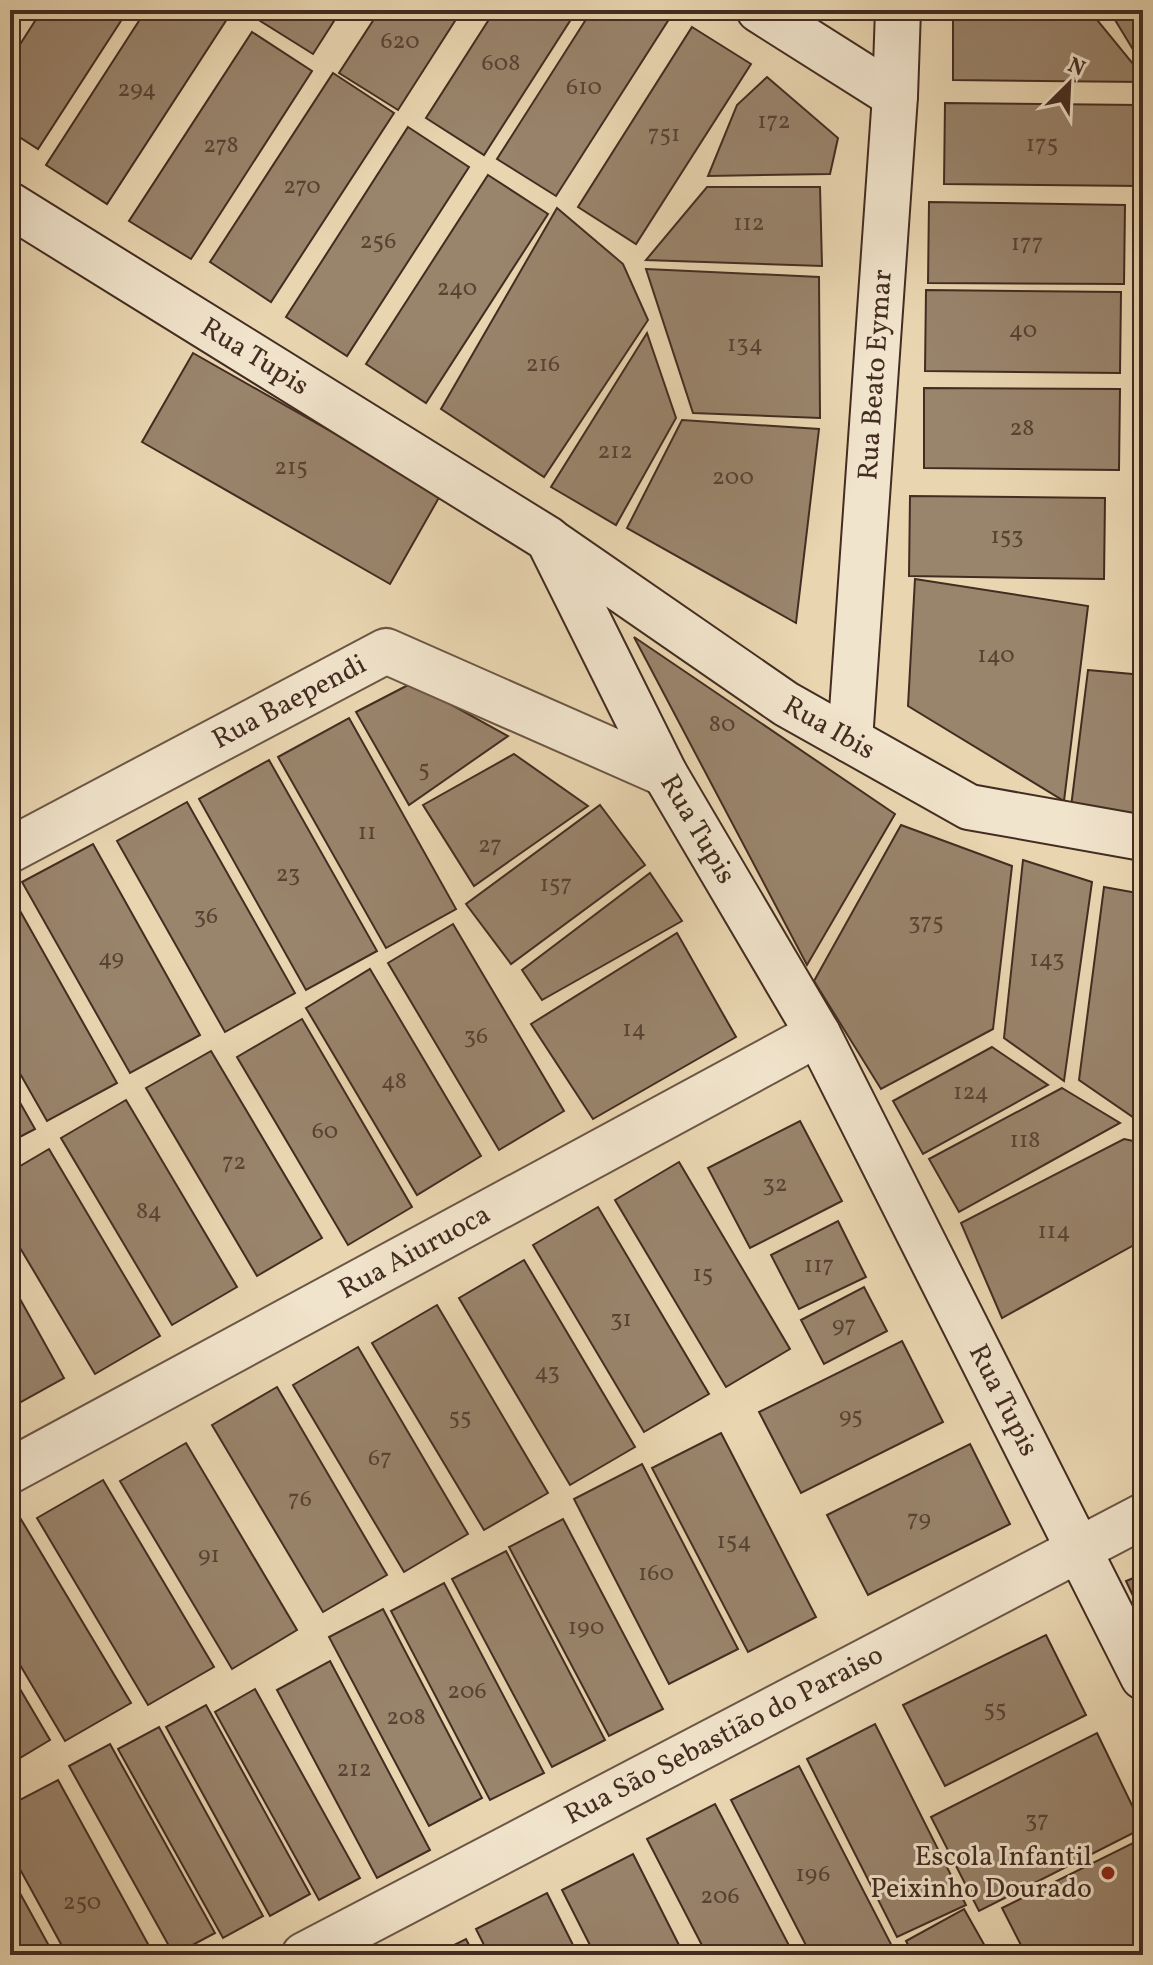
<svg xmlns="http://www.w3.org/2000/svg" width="1153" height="1965" viewBox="0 0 1153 1965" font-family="Vollkorn,serif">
	<rect width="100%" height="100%" fill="#e9d6b1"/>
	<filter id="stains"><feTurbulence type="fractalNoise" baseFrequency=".0025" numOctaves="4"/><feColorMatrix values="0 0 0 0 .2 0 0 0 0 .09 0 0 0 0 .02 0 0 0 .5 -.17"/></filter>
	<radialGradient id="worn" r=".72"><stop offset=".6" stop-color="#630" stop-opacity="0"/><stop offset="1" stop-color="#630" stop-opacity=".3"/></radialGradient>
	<!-- building -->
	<g fill="#99846c" stroke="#432c21" stroke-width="2">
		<polygon points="10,10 20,10 10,26"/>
		<polygon points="42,10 128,10 38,149 10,131 10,60"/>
		<polygon points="146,10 220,10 229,16 107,204 46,165"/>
		<polygon points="258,10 341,10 313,54 254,17"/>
		<polygon points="380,10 462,10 398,110 339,73"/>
		<polygon points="495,10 577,10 484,155 426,118"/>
		<polygon points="592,10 661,10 671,16 556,196 497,159"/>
		<polygon points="953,10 1089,10 1143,76 1143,82 953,80"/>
		<polygon points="1109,10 1143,10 1143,66"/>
		<polygon points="692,27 751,64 636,244 578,207"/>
		<polygon points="252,32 312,71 191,259 129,221"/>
		<polygon points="333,73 394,113 271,302 210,262"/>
		<polygon points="767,77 838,138 830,174 708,176 737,105"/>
		<polygon points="945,103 1140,105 1140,186 944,184"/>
		<polygon points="408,127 469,167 347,356 286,317"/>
		<polygon points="488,175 548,214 426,403 366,364"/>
		<polygon points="707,187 820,187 822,266 646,260"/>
		<polygon points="929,202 1125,205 1124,284 928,283"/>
		<polygon points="557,208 623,264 648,320 544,477 441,409"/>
		<polygon points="646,269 819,277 820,418 693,413"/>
		<polygon points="926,290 1121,292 1120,373 925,371"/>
		<polygon points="647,333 676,418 616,525 551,487"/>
		<polygon points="193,353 441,494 390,584 142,442"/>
		<polygon points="924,388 1120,389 1119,470 924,468"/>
		<polygon points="682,420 819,429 796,623 627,528"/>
		<polygon points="910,496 1105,498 1104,579 909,576"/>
		<polygon points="915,579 1088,606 1064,801 908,706"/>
		<polygon points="634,637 895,814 807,965"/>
		<polygon points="1088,670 1143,675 1143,816 1071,807"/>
		<polygon points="412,683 508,736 409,805 356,712"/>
		<polygon points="349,718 456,909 386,948 278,757"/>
		<polygon points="514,754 588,806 474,886 423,805"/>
		<polygon points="269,760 377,951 306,990 199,799"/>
		<polygon points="187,802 295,993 225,1032 117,841"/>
		<polygon points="600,805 645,865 511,964 466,904"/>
		<polygon points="901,825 1012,866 993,1029 881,1089 814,981"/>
		<polygon points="93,844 200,1035 130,1073 22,882"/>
		<polygon points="1023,860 1092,882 1064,1081 1004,1038"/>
		<polygon points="650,873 682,921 542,1000 522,970"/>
		<polygon points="1104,887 1143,894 1143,1124 1079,1080"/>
		<polygon points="10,893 117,1083 47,1121 10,1056"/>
		<polygon points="453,924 564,1111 499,1150 388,963"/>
		<polygon points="677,933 736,1037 593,1119 531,1024"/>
		<polygon points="370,969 481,1156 417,1195 306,1008"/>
		<polygon points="302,1019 412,1207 348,1245 237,1057"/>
		<polygon points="992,1047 1048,1085 923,1154 893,1101"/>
		<polygon points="211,1051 322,1238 257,1276 146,1088"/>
		<polygon points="10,1085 35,1129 10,1142"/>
		<polygon points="1062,1088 1120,1123 959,1212 929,1159"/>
		<polygon points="126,1100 237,1287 172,1325 61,1138"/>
		<polygon points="800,1121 842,1201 750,1248 708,1168"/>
		<polygon points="1124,1139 1143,1143 1143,1240 1002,1318 961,1223"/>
		<polygon points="49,1149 160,1336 95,1374 10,1231 10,1172"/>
		<polygon points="679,1162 790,1349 726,1387 615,1200"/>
		<polygon points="598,1207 709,1394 644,1432 533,1245"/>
		<polygon points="838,1221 866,1277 799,1309 771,1255"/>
		<polygon points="524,1260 635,1447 570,1485 459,1298"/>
		<polygon points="10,1281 64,1378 10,1408"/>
		<polygon points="864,1287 887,1331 824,1364 801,1320"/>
		<polygon points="437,1305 548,1493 484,1530 372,1343"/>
		<polygon points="902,1341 943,1422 801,1493 759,1412"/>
		<polygon points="358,1347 468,1534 404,1572 293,1385"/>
		<polygon points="277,1387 387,1575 323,1612 212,1425"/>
		<polygon points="721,1433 816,1617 748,1652 652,1468"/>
		<polygon points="186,1443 297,1630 232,1669 120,1481"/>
		<polygon points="970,1444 1010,1524 868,1595 827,1515"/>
		<polygon points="642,1464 738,1649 669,1684 574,1499"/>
		<polygon points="103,1480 214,1667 148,1705 37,1518"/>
		<polygon points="19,1516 131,1703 65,1741 10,1648 10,1521"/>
		<polygon points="563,1519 663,1709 609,1736 509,1547"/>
		<polygon points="506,1551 605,1740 552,1767 452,1579"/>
		<polygon points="1143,1574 1143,1617 1126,1581"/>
		<polygon points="444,1583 544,1773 490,1800 391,1611"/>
		<polygon points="383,1609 482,1798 429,1826 329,1637"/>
		<polygon points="1046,1635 1086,1715 945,1786 903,1705"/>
		<polygon points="330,1661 430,1850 377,1878 277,1690"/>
		<polygon points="10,1672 50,1740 10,1764"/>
		<polygon points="255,1689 360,1878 319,1900 215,1712"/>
		<polygon points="206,1705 310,1894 270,1916 166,1727"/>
		<polygon points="875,1724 966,1905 897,1937 807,1759"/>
		<polygon points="159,1727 263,1916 223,1938 118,1749"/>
		<polygon points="1097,1733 1143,1828 979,1911 931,1817"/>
		<polygon points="110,1744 215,1933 174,1955 69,1766"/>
		<polygon points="799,1766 894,1950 885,1955 811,1955 731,1800"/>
		<polygon points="58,1780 154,1955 67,1955 10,1851 10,1805"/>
		<polygon points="715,1804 794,1955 707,1955 647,1839"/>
		<polygon points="1143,1838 1143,1955 1026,1955 1002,1908"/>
		<polygon points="633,1854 684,1955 595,1955 562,1890"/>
		<polygon points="10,1875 54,1955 10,1955"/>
		<polygon points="547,1893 578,1955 489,1955 476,1929"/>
		<polygon points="964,1909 990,1955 913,1955 906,1941"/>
		<polygon points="466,1939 474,1955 434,1955"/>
	</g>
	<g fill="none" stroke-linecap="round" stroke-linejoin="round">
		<!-- street casing -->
		<g stroke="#6c5645" stroke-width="48">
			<g id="street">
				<path id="s1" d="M 10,850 L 386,651 L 665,774"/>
				<path id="s2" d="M 10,1471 L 818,1034"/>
				<path id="s3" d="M 304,1955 L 1143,1516"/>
			</g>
		</g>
		<!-- secondary casing -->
		<g stroke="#432c21" stroke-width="48">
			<g id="secondary">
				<polyline points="759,10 895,96"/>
				<path id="s4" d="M 10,205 L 548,539 L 665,774 L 818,1034 L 1143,1677"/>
				<path id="s5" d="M 550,541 L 786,704 L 969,807 L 1143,838"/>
				<path id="s6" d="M 850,740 L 895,96 L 898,10"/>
			</g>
		</g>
		<!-- street -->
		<use href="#street" stroke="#f1e4cc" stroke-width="44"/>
		<!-- secondary -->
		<use href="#secondary" stroke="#f1e4cc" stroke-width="44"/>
	</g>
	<!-- markers -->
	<circle fill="#8f2418" stroke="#f1e4cc" stroke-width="3" cx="1108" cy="1873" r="8"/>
	<g text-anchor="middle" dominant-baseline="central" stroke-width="6" stroke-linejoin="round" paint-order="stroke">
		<!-- number labels -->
		<g font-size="24" fill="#584234">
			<text x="400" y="42">620</text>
			<text x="501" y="64">608</text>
			<text x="584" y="88">610</text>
			<text x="137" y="90">294</text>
			<text x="774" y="122">172</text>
			<text x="664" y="135">751</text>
			<text x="1042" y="145">175</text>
			<text x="221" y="146">278</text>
			<text x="302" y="187">270</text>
			<text x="749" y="224">112</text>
			<text x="378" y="242">256</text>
			<text x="1027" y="244">177</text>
			<text x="457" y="289">240</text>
			<text x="1023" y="331">40</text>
			<text x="745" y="345">134</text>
			<text x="543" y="365">216</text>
			<text x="1022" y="429">28</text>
			<text x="615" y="452">212</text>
			<text x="291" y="468">215</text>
			<text x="733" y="478">200</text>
			<text x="1007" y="537">153</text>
			<text x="996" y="656">140</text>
			<text x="722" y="725">80</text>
			<text x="424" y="770">5</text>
			<text x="367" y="833">11</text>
			<text x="490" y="846">27</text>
			<text x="288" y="875">23</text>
			<text x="556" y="885">157</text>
			<text x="206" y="917">36</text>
			<text x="926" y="923">375</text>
			<text x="111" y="959">49</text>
			<text x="1047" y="960">143</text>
			<text x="634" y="1030">14</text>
			<text x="476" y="1037">36</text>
			<text x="394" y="1082">48</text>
			<text x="971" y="1093">124</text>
			<text x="325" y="1132">60</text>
			<text x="1025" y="1141">118</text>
			<text x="234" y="1163">72</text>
			<text x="775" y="1185">32</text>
			<text x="149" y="1212">84</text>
			<text x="1054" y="1232">114</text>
			<text x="819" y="1266">117</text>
			<text x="703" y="1275">15</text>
			<text x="621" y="1320">31</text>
			<text x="844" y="1326">97</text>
			<text x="547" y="1373">43</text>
			<text x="851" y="1417">95</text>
			<text x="460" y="1418">55</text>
			<text x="380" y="1459">67</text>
			<text x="300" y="1500">76</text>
			<text x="919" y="1520">79</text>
			<text x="734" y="1542">154</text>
			<text x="209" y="1556">91</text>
			<text x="656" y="1574">160</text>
			<text x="586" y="1628">190</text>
			<text x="467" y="1692">206</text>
			<text x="995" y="1710">55</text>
			<text x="406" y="1718">208</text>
			<text x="354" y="1770">212</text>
			<text x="1037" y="1821">37</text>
			<text x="813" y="1875">196</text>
			<text x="720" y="1897">206</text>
			<text x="82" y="1903">250</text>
		</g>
		<!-- street labels -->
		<g font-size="28" fill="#432c21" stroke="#f1e4cc">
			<text stroke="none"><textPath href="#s4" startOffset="288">Rua Tupis</textPath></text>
			<text stroke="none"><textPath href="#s6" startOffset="366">Rua Beato Eymar</textPath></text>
			<text stroke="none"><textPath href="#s1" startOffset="316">Rua Baependi</textPath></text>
			<text stroke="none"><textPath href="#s5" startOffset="336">Rua Ibis</textPath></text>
			<text stroke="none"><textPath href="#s4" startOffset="960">Rua Tupis</textPath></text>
			<text stroke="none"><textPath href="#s2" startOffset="460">Rua Aiuruoca</textPath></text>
			<text stroke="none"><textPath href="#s4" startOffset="1608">Rua Tupis</textPath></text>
			<text stroke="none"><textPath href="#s3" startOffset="474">Rua São Sebastião do Paraiso</textPath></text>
		</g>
		<!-- poi labels -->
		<g font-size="28" fill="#432c21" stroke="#f1e4cc" text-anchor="end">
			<text x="1092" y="1857">Escola Infantil<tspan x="1092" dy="32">Peixinho Dourado</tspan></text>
		</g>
	</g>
	<!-- margin -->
	<rect width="1153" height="1965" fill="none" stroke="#e9d6b1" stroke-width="40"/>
	<rect x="12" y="12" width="1129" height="1941" fill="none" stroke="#432c21" stroke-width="4"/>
	<rect x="20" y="20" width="1113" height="1925" fill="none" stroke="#432c21" stroke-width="2"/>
	<!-- north arrow -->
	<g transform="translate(1069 84) rotate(24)" stroke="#f1e4cc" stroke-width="6" paint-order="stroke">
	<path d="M0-6L14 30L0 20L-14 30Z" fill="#432c21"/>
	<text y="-12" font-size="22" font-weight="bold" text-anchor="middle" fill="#432c21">N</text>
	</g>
	<rect width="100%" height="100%" filter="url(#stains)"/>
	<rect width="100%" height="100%" fill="url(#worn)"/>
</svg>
